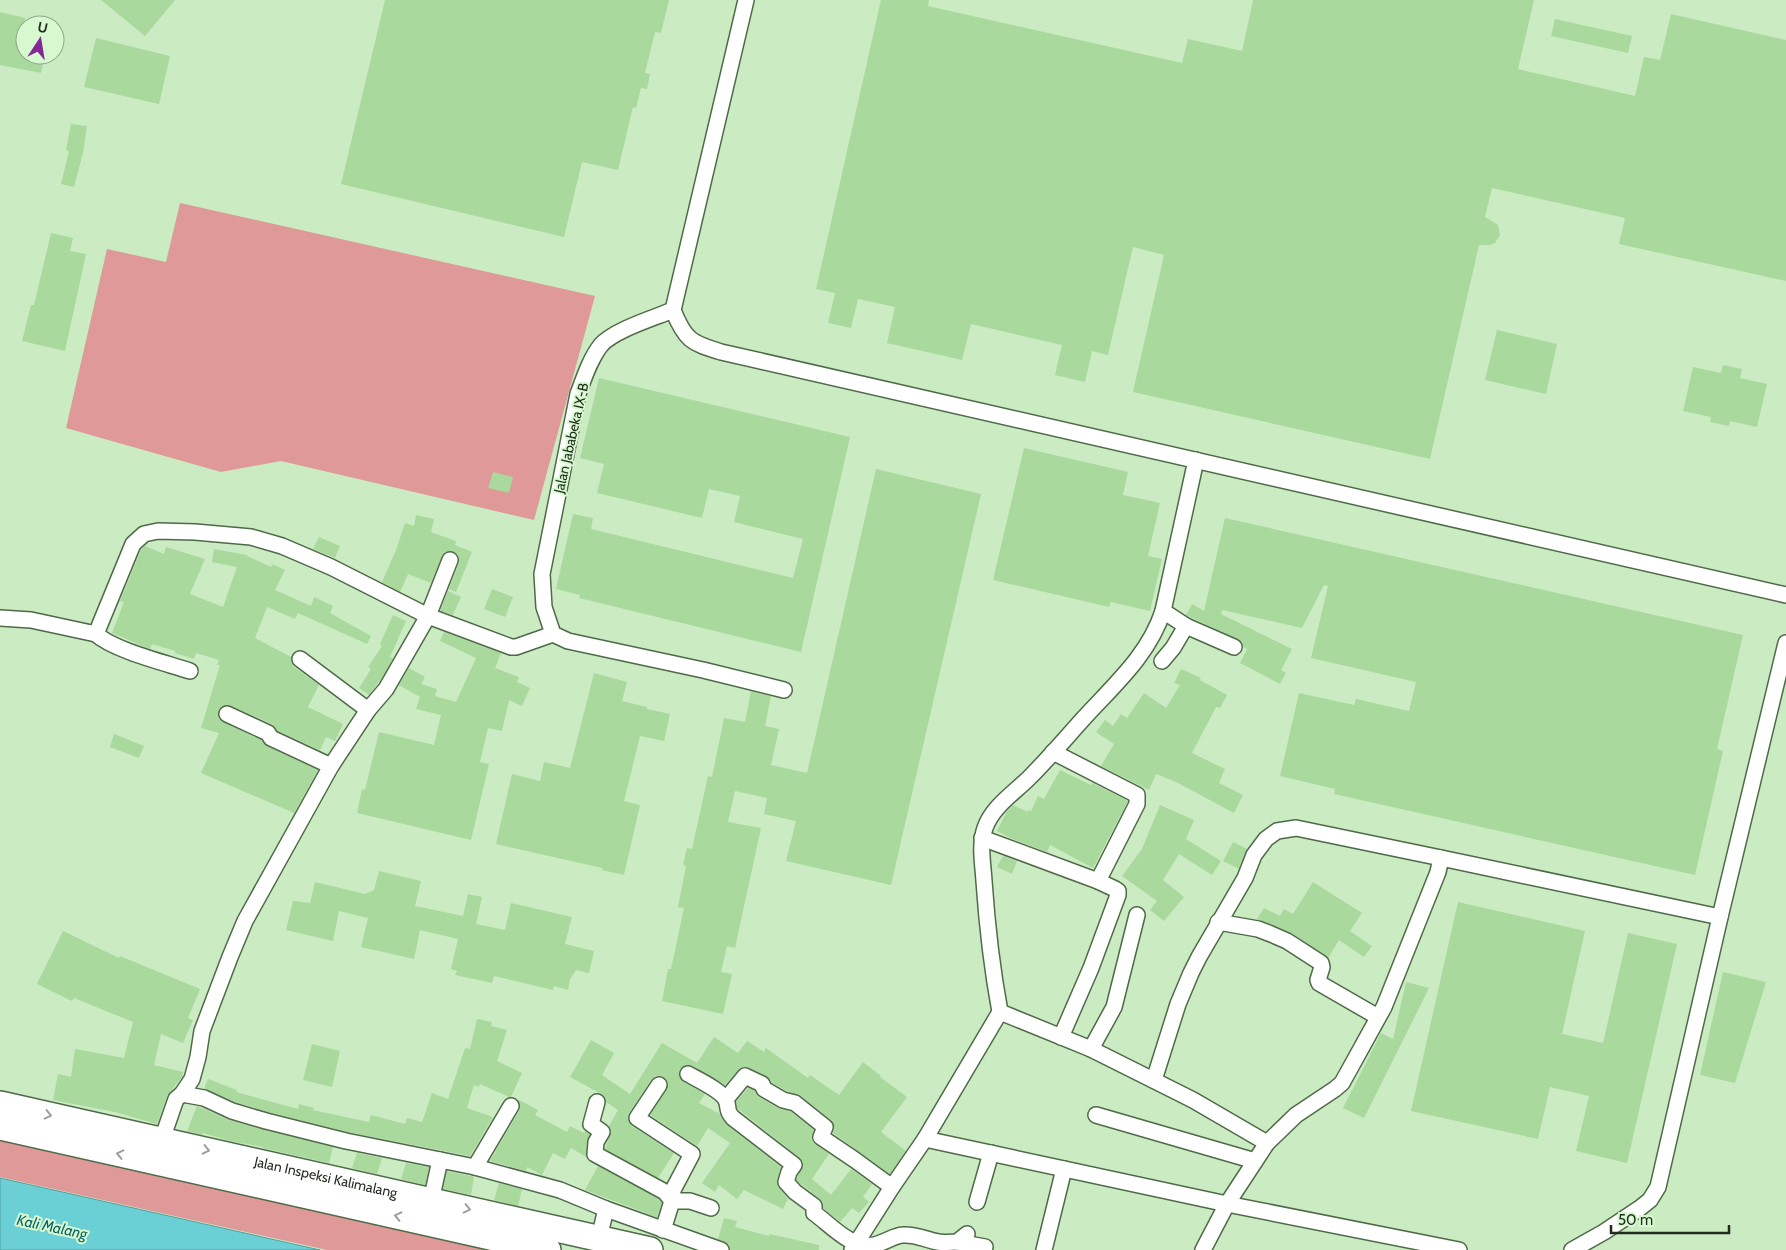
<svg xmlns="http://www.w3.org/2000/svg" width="1786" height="1250" viewBox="0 0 1786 1250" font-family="Cabin,sans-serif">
	<rect width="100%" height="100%" fill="#cbebc3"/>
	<!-- green -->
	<g fill="#df9998">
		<polygon points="180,203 595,296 534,520 281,461 221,472 66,428 107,249 166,262"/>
		<polygon points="0,1127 548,1250 327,1250 0,1177"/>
	</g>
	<!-- water -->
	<polygon fill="#6bd0d5" stroke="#549e9e" points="0,1178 320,1250 0,1250"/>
	<!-- building -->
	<g fill="#aad99e">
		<polygon points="101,0 175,0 145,36"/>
		<polygon points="385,0 669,0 661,33 655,32 645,73 650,74 647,89 641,88 636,108 633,107 618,170 582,162 564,237 341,184"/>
		<polygon points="881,0 929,0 928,6 1182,63 1188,39 1242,51 1253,0 1534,0 1518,69 1635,96 1644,57 1660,60 1671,14 1786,40 1786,281 1619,244 1625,218 1492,188 1485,217 1498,225 1500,235 1495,243 1490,245 1479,245 1430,459 1133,392 1164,255 1133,247 1108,355 1092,351 1085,382 1055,375 1062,345 971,324 962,360 887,343 895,307 858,299 851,328 828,323 835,293 816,289"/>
		<polygon points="0,12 25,18 25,55 45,55 41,73 0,65"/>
		<polygon points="1555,19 1632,36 1628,53 1551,36"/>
		<polygon points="96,38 170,56 159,104 84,87"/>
		<polygon points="71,124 87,126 83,153 74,187 61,184 69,151 66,150"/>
		<polygon points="51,233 73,238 70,251 86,254 65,351 22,341 31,305 34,305"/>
		<polygon points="1497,330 1557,344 1546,394 1485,380"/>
		<polygon points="1723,365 1742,369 1740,378 1767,384 1757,427 1730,421 1729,426 1710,422 1711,417 1683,411 1693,367 1721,373"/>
		<polygon points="599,378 850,437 801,652 579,598 580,595 556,589 573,514 593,518 591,529 793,578 803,539 734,522 740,496 709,489 702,518 597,493 604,464 580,458"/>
		<polygon points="1024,448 1128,472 1123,495 1160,503 1148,556 1162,559 1150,611 1111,602 1109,607 993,580"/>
		<polygon points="876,469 981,494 891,885 786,861 796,821 764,814 767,798 735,791 728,822 761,828 735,948 727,946 721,972 732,974 723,1014 662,1001 668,969 671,969 684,908 678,907 686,866 683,865 687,848 692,849 708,776 712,777 724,718 745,722 751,691 771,696 765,726 779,729 771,765 807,773"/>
		<polygon points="493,472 513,477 509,493 488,488"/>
		<polygon points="416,515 434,519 431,532 456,541 455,545 472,552 456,592 449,589 459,563 458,555 453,551 445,552 442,556 431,583 408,574 400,592 382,582 396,550 405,523 414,526"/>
		<polygon points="1225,518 1743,635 1717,749 1723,751 1695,875 1334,794 1335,789 1280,776 1299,693 1354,705 1356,699 1409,711 1416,682 1311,658 1328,586 1324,585 1302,628 1222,610 1221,614 1292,649 1281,670 1286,673 1280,684 1240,663 1247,649 1243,647 1241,641 1186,615 1192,604 1204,611"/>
		<polygon points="319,537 340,546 335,558 313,549"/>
		<polygon points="145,546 164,554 166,547 205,559 190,594 223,607 237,567 212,562 214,549 247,555 247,556 271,567 272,564 285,570 275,590 311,606 314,597 333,606 330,613 371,636 367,644 298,613 295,619 267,607 255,638 291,657 293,666 319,685 308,707 343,724 335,741 326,737 320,750 278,731 272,724 231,706 222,706 218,711 219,719 223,722 261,740 267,746 318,770 294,813 201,773 219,733 201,728 220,665 217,665 219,660 196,653 194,659 175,653 175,651 152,644 150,649 112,633 124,602 120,601 141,550"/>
		<polygon points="492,589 513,597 505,617 484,609"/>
		<polygon points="448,591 461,597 453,615 440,611"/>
		<polygon points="393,615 406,621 390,657 393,658 383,676 369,695 359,688 371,669 368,667 382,646 380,644"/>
		<polygon points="444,632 501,653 495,668 519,677 517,682 530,688 522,706 509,700 502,731 488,728 480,762 489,764 471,840 357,813 362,789 365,790 379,732 434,745 441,715 416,709 420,697 399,685 409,668 425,677 421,684 437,689 435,696 456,702 476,658 440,641"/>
		<polygon points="1181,669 1201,678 1200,680 1227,695 1220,708 1216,707 1192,753 1225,769 1219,783 1243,795 1234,813 1176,782 1156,774 1149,790 1101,766 1114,744 1096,732 1105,720 1113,726 1121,714 1127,718 1144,693 1166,708 1180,685 1174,683"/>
		<polygon points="594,673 627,682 622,701 647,707 647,709 670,714 664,741 640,736 624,801 640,805 624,875 602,870 602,868 496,844 512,774 540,781 544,762 570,768"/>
		<polygon points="114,734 144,746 139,758 110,747"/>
		<polygon points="1060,770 1091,785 1092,783 1128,801 1093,868 1050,845 1047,852 1010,838 997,831 1007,811 1013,805 1028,812 1028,810 1031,811 1038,796 1044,799"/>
		<polygon points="1160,805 1194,820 1186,839 1221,861 1212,875 1179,854 1163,880 1184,897 1164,921 1150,910 1157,901 1122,876 1142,849"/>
		<polygon points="1233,842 1247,849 1239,869 1223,861"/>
		<polygon points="1003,856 1017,861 1012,874 997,867"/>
		<polygon points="379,871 421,881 415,906 463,916 468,894 482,897 476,924 505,930 511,903 572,917 565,944 594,951 589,973 576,970 570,979 568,990 554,986 553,990 494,976 492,983 455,975 457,971 451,969 458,939 420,930 414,959 361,947 368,918 339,911 333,941 286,930 293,901 310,903 315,882 365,894 374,890"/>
		<polygon points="1313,882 1362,913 1350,931 1372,946 1364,957 1339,940 1328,958 1292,933 1257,919 1264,908 1280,916 1284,909 1293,914"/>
		<polygon points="1458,902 1585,931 1562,1034 1603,1043 1628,933 1677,944 1627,1163 1576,1151 1589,1096 1550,1087 1538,1139 1411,1111"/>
		<polygon points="63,931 119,958 120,956 200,989 188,1018 193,1020 183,1043 161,1034 154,1065 183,1072 182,1077 167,1096 157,1124 115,1112 53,1100 58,1074 71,1077 75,1049 124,1058 133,1022 74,998 72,1001 37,984"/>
		<polygon points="1723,972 1766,982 1735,1083 1700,1075"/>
		<polygon points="1406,982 1429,988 1364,1118 1343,1108 1381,1033 1393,1039"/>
		<polygon points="477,1019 492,1022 491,1026 507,1030 497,1061 522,1073 511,1097 509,1097 480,1084 479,1087 474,1085 467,1108 493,1117 470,1156 348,1132 268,1112 235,1102 204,1089 208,1079 237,1090 236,1092 298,1109 299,1104 314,1108 313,1110 369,1122 371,1115 405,1124 407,1118 422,1122 432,1093 448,1099 465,1048 470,1049"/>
		<polygon points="714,1037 738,1053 747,1041 764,1052 766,1048 808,1078 810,1075 839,1095 863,1062 881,1076 880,1077 907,1097 881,1132 906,1151 890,1174 833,1133 834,1125 831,1120 801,1096 787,1091 772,1083 766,1076 749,1068 741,1067 725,1085 707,1074 688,1065 680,1069 679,1075 684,1082 705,1094 699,1103 720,1114 727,1125 781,1167 777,1184 788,1199 783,1209 744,1190 737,1199 719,1185 715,1192 702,1183 730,1143 708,1128 697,1146 650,1115 668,1086 667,1080 660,1076 655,1076 651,1080 629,1113 628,1118 632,1126 674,1153 658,1178 605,1149 611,1133 609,1126 618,1110 606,1102 603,1095 570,1077 591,1040 614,1053 602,1075 630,1094 662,1043 697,1063"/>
		<polygon points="312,1044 340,1051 332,1087 303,1080"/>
		<polygon points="748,1088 755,1091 759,1097 778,1108 791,1112 814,1130 812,1137 813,1142 829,1154 812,1179 831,1195 851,1169 872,1184 863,1197 869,1202 859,1213 852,1208 840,1222 823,1208 823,1202 820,1199 796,1180 803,1166 800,1158 737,1108 736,1101"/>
		<polygon points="519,1100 538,1110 535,1115 567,1132 570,1126 584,1133 585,1131 590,1135 587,1141 586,1157 571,1148 565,1159 553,1153 542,1175 527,1167 526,1171 490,1161 519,1111"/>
		<polygon points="197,1106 229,1120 333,1147 329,1163 263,1148 263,1147 230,1141 203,1133 202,1135 187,1131"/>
		<polygon points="357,1153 382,1158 377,1174 352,1168"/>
		<polygon points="406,1163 429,1167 425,1185 401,1179"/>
		<polygon points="598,1166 659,1199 662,1203 657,1217 585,1190"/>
		<polygon points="447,1171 474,1177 471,1195 443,1189"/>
		<polygon points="499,1183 522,1189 518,1206 494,1200"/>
		<polygon points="724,1218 737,1221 735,1227 769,1236 769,1234 783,1237 819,1245 819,1250 730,1250 728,1244 718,1239"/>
	</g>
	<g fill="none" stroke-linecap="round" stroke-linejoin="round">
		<!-- street casing -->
		<g stroke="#4e6a47" stroke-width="18">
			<g id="street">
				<path d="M 673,310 C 685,340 691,343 721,352 L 1786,595"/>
				<path d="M 673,310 C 654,318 614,330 601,345 C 590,359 584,378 578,394 L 542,574 L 544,607 L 553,634 L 568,641 L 703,670 L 784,690"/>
				<polyline points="673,310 746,0"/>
				<polyline points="1163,611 1186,626 1234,647"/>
				<polyline points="0,618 31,620 96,634 133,544 144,534 158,531 195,532 251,537 282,546 331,567 428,616 511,647 516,647 553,634"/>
				<path d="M 96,634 C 113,650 166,663 190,671"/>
				<polyline points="300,659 368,710"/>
				<polyline points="1162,661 1173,648 1186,626"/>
				<polyline points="227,714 268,733 271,738 331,766"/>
				<polyline points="982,838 1098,881 1137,804 1137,795 1053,752"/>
				<polyline points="1218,922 1258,929 1271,934 1287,941 1321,963 1322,967 1318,980 1319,983 1378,1017"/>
				<polyline points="1000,1012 1091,1049 1193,1100 1267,1143"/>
				<polyline points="1061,1037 1091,968 1118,895 1118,891 1115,889 1098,881"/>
				<polyline points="1091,1049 1114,1007 1137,915"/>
				<path d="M 688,1074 C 697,1079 722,1091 726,1100 C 730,1109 725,1109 733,1118 L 794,1165 L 789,1172 L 786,1182 L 795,1192 L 814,1206 L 814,1213 C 831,1225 851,1249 874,1245 C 884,1243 895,1235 903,1235 C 916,1234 926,1240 938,1242 C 944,1243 951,1242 957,1242 L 967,1234"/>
				<polyline points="1154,1080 1178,1004 1191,973 1199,957 1245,878 1254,855 1266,839 1277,831 1296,828 1441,858"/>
				<polyline points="659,1085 637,1118 692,1154 673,1190 672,1201 690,1201 711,1208"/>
				<polyline points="182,1094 204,1098 232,1111 266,1121 346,1141 475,1167 560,1190 606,1209 721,1250"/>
				<polyline points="726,1099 745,1076 762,1084 764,1089 783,1100 795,1103 825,1127 821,1137 855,1160 892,1187"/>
				<polyline points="597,1102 591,1124 602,1132 596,1142 595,1154 665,1192 672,1201 663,1230"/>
				<polyline points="1096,1115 1255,1161"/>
				<polyline points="925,1139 1227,1204 1459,1250"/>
				<polyline points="159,1148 176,1099 182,1094 192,1079 198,1057 202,1031 230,957 245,921 331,766 368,710 386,689 428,616 450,560"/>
				<polyline points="475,1167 511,1106"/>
				<polyline points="431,1201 440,1160"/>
				<polyline points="977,1202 991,1153"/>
				<polyline points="599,1238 606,1209"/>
				<polyline points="957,1242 985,1247"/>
				<path d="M 852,1250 L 892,1187 L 925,1139 L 1000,1012 C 992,969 987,925 984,881 C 983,864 979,845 985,828 C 992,807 1014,793 1029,778 C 1048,759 1065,739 1083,719 C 1113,686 1149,655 1163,611 L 1196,460"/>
				<polyline points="1044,1250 1064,1169"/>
				<polyline points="1203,1250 1227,1204 1267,1143 1296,1115 1335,1089 1342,1083 1384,1007 1438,872 1441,858 1720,917"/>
				<polyline points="1572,1250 1604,1232 1640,1208 1650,1200 1658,1187 1720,917 1786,643"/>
			</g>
		</g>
		<!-- primary casing -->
		<g stroke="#4e6a47" stroke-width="28">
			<g id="primary">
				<path id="s1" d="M 0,1104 L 650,1250"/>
				<polyline points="0,1127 548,1250"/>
			</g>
		</g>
		<!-- street -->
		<use href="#street" stroke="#fff" stroke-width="15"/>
		<!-- primary -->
		<use href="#primary" stroke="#fff" stroke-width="25"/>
	</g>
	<!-- one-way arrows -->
	<defs><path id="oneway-chevron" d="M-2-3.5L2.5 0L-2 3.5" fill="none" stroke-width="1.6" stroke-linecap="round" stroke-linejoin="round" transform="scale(1.25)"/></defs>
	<g stroke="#9aa099">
		<use href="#oneway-chevron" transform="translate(48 1115) rotate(13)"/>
		<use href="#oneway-chevron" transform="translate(206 1150) rotate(13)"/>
		<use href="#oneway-chevron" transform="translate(120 1154) rotate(-167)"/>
		<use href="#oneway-chevron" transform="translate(467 1209) rotate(13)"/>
		<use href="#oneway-chevron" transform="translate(398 1216) rotate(-167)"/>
	</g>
	<g text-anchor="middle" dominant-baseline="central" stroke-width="4" stroke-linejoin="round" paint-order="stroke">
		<!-- street labels -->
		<g font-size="14" fill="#1f2b1c" stroke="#d8f9d0">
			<text transform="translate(571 438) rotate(-77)">Jalan Jababeka IX-B</text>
			<text stroke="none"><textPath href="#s1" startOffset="334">Jalan Inspeksi Kalimalang</textPath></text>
		</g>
		<!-- water labels -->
		<g font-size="15" font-style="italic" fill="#0b6367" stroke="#d8f9d0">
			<text transform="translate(52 1227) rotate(12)">Kali Malang</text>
		</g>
	</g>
	<!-- north arrow -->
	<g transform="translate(40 40) rotate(12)"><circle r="24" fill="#d8f9d0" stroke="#8ea788"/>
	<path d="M0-4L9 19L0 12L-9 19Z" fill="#822996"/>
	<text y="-8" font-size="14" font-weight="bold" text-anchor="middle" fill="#1f2b1c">U</text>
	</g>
	<!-- scale -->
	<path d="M1611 1225v8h118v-8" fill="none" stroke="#1f2b1c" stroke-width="2.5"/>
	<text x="1618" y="1225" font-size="15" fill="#1f2b1c" stroke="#d8f9d0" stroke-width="4" paint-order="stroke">50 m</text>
</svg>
